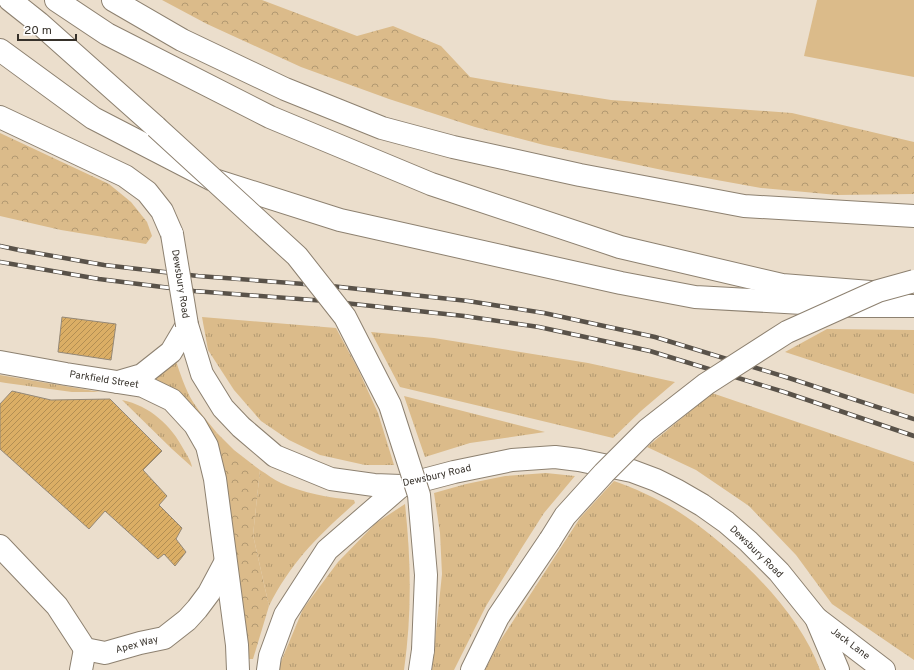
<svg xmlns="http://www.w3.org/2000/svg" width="914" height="670" viewBox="0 0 914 670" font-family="Overpass,sans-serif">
	<defs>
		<pattern id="grass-tufts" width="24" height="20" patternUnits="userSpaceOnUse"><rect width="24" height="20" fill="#dbbb8a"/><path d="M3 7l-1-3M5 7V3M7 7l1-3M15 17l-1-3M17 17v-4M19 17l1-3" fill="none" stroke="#b29971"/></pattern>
		<pattern id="forest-crowns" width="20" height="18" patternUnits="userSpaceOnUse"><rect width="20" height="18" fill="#dbbb8a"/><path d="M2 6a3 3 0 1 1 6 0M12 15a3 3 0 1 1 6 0" fill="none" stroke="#b29971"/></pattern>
		<pattern id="building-hatch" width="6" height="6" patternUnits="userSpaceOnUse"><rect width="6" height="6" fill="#dbae65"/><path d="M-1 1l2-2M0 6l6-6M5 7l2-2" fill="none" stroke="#b28e53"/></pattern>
	</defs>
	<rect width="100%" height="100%" fill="#ebdecc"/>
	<!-- grass -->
	<g fill="url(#grass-tufts)">
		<polygon points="202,317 336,328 358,369 378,413 394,465 365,465 320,455 289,440 261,421 234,390 208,350"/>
		<polygon points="827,329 914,330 914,394 785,352"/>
		<polygon points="371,332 434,338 588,363 675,382 641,411 613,438 400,387"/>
		<path d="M 175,358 C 180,373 185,389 193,402 C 200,413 209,423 217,433 L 212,436 L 216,454 L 150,379 Z"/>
		<polygon points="0,375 100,392 72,392 6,383 0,382"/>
		<polygon points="712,393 914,462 914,660 832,604 796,555 749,506 696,470 647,447"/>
		<polygon points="404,396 545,432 470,443 425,457"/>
		<path d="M 122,400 C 150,406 171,425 184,450 C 187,455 191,461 192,467 L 172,449 Z"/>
		<path d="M 260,470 C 267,474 274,480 281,483 C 302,493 331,498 354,500 L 355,503 C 318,536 291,562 269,606 L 253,535 Z"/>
		<polygon points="546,473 575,476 544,513 521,549 486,606 454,670 432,670 442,574 440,533 434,493 466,484 505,476"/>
		<path d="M 614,481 C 637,489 665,502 685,516 C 736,551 799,611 820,670 L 485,670 L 500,641 L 580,518 Z"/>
		<path d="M 405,504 C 411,560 412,614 404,670 L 279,670 L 280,664 L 303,609 L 338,562 L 376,523 Z"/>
	</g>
	<!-- forest -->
	<g fill="url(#forest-crowns)">
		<polygon points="162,0 262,0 357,36 393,26 441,46 470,77 510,84 611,100 792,113 914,142 914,194 837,195 761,188 667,171 544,145 475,127 389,99 301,67 207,24"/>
		<polygon points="0,133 109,184 131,202 147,222 152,236 146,244 61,230 0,216"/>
		<polygon points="217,433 234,450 260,470 253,535 269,606 253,659 248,659 212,436"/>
	</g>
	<!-- pitch -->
	<polygon fill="#dbbb8a" points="817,0 914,0 914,77 804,56"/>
	<!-- building -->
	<g fill="url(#building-hatch)" stroke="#948877">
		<polygon points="62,317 116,324 111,360 58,352"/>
		<polygon points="12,391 51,400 110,399 162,451 143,470 167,496 159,505 182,528 176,539 186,552 175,566 164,554 158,559 105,511 89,529 0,449 0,404"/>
	</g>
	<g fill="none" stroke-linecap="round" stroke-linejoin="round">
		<!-- minor casing -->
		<g stroke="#8d8170" stroke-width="24">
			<g id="minor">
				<polyline points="0,546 57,606 85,649 105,653 140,643 164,638 187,620 197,609 209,593 225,563"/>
				<polyline points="81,670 85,649"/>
			</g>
		</g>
		<!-- tertiary casing -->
		<g stroke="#8d8170" stroke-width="24">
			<polyline id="tertiary" points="816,618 884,670"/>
		</g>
		<!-- primary casing -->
		<g stroke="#8d8170" stroke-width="24">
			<g id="primary">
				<polyline points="0,117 125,176 147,192 162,211 172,234"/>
				<polyline points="187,325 202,374 223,408 241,427 275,456 331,479 374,485 401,486 454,472 512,460 555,457 579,460 632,471 656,480 676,490 702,505 726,522 748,541 779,572 816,618 838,670"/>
				<polyline points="0,362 66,374 143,386 172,400 195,425 207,446 215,479 237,645 238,670"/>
				<polyline points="118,382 142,375 171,352 187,325"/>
				<polyline points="268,670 270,656 285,615 327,550 401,486"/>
			</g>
		</g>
		<!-- motorway casing -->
		<g stroke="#8d8170" stroke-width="24">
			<g id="motorway">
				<polyline points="10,0 39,23 156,127"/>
				<polyline points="56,0 107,34 270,117 431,184 620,247 782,285 883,293"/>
				<polyline points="113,0 182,40 285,89 382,128 453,147 580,175 744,206 914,216"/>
				<polyline points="0,50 93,118 211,179 340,220 621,283 695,297 856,306 914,306"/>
				<polyline points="420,670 423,650"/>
				<polyline points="472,670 498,617 550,540"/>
			</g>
		</g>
		<!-- minor -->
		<use href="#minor" stroke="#fff" stroke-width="22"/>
		<!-- tertiary -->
		<use href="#tertiary" stroke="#fff" stroke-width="22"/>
		<!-- primary -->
		<use href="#primary" stroke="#fff" stroke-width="22"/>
		<!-- motorway -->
		<use href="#motorway" stroke="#fff" stroke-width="22"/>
		<!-- rail casing -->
		<g stroke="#595249" stroke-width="4.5">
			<g id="rail">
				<polyline points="0,246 19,250 104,265 198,276 331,286 468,301 544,313 655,337 789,378 914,419"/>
				<polyline points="0,262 99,279 194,291 326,301 464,316 539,327 650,351 784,392 914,436"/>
			</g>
		</g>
		<!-- rail -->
		<use href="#rail" stroke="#fff" stroke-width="3" stroke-dasharray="9" stroke-linecap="butt"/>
		<!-- primary-bridge casing -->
		<g stroke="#8d8170" stroke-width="24" stroke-linecap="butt">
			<polyline id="primary-bridge" points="172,234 187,325"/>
		</g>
		<!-- motorway-bridge casing -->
		<g stroke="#8d8170" stroke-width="24" stroke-linecap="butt">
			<g id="motorway-bridge">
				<polyline points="156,127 297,256 345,317 390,405 419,495 426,575 423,650"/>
				<polyline points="550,540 565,516 604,473 647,430 706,384 787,332 878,291 914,281"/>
			</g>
		</g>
		<!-- primary-bridge -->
		<use href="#primary-bridge" stroke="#fff" stroke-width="22"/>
		<!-- motorway-bridge -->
		<use href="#motorway-bridge" stroke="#fff" stroke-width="22"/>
	</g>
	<g text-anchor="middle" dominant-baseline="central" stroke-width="3" stroke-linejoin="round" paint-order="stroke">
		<!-- street labels -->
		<g font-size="10" fill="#36312a" stroke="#fff">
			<text transform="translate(180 284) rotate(81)">Dewsbury Road</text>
			<text transform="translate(104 380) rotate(9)">Parkfield Street</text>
			<text transform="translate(437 476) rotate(-13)">Dewsbury Road</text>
			<text transform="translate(756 552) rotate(44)">Dewsbury Road</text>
			<text transform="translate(850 644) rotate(37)">Jack Lane</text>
			<text transform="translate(137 645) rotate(-15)">Apex Way</text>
		</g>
	</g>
	<!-- scale -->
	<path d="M18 34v6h58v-6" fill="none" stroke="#36312a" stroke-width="2"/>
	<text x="24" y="34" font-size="12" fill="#36312a" stroke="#ffffff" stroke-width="3" paint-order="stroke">20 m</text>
</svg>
